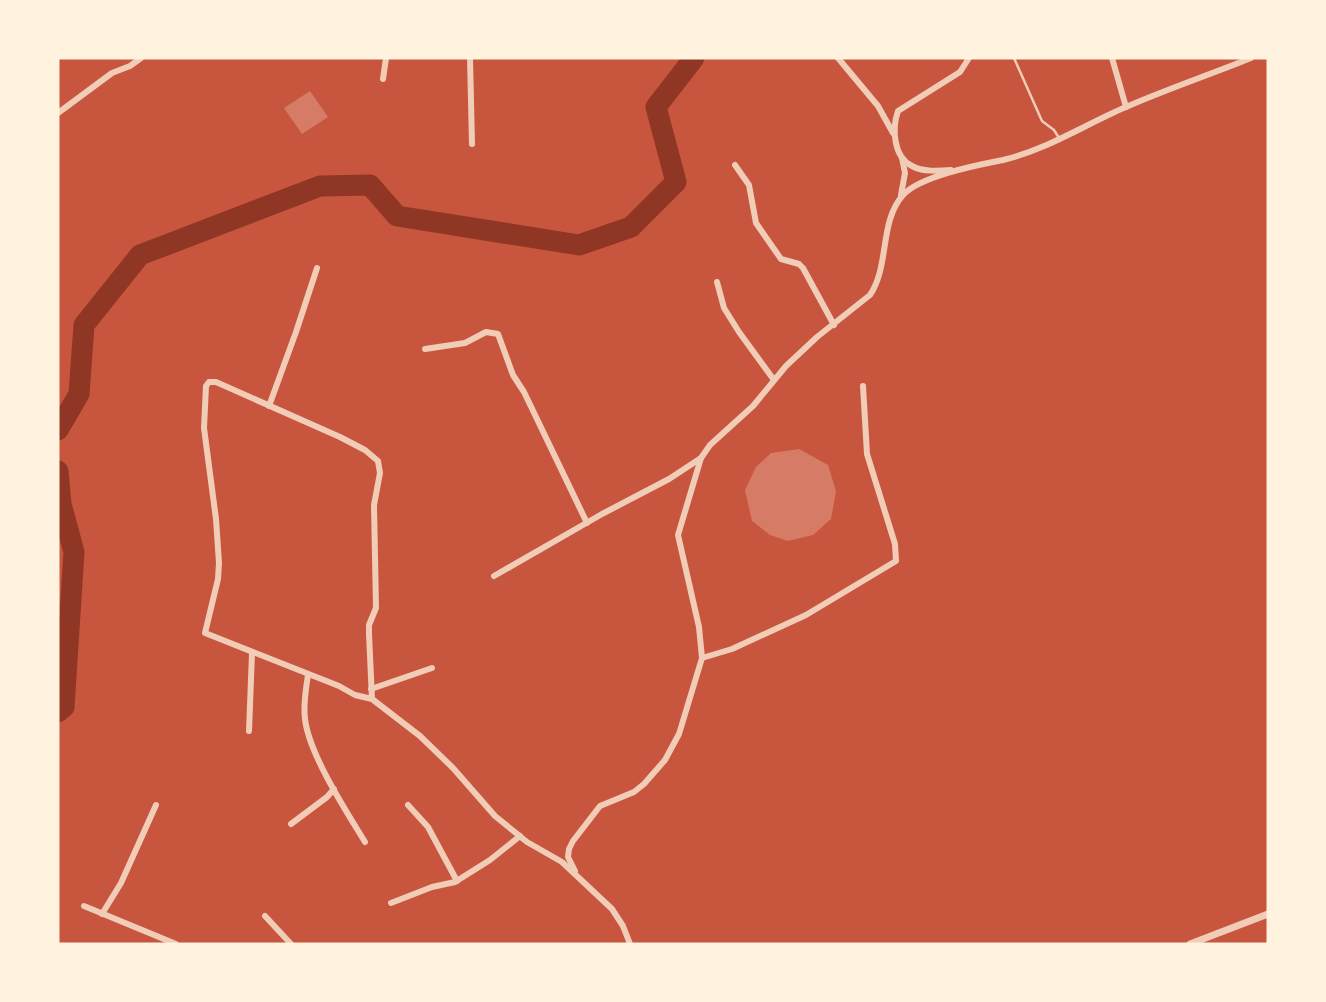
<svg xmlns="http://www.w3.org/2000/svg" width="1326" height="1002" viewBox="0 0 1326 1002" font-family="'DM Sans',sans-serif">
	<rect width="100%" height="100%" fill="#c8553d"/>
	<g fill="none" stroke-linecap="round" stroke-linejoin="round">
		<!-- river -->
		<g stroke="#8f3625" stroke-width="21">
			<polyline points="58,430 79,394 84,325 140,255 320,186 370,185 397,216 579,245 631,227 676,182 656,107 694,58"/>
			<polyline points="58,471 61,504 74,552 64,707 58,712"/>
		</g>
	</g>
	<!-- building -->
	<g fill="#d67c66">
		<polygon points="310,91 328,117 302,134 284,108"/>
		<polygon points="799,449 828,465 836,491 831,519 813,535 788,541 770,535 752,521 745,490 756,467 771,453"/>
	</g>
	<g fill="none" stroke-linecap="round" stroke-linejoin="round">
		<!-- service -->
		<polyline stroke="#f1ccb7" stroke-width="2.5" points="1014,58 1042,121 1054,130 1059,138"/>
		<!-- minor -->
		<g stroke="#f1ccb7" stroke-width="6">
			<polyline points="470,58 472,144"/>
			<polyline points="838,58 878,106 893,133"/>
			<polyline points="1112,58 1126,107"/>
			<polyline points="383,79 386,58"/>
			<polyline points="58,113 112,73 130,66 141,58"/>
			<polyline points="735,165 749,185 756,223 781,259 799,264 803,268 834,325"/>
			<path d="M 951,170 C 938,171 923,172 912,166 C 893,157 892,128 898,111 L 960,72 L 969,58"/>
			<polyline points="901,195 905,173 902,158"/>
			<polyline points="717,282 724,308 739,332 774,380"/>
			<polyline points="425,349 465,343 486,332 498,334 513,375 524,392 587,523"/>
			<polyline points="269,406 296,332 317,268"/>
			<polyline points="494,576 602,514 669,479 701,458"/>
			<polyline points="702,658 732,649 806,615 896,561 895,544 867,454 863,386"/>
			<path d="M 308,675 C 306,689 303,704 305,719 C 309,754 346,811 365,842"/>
			<polyline points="371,689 432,668"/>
			<polyline points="372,699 369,634 369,625 376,608 374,505 380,473 378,461 365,450 340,437 216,382 209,382 206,386 204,428 216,519 219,563 218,579 205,633 339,686 355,695 372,699 420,736 453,768 495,816 527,842 562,862 612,909 623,926 630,944"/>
			<polyline points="249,731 252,653"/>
			<polyline points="408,805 428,827 457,881"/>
			<polyline points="291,824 327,797 334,789"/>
			<path d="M 575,871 L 568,857 L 569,849 L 573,841 L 600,806 L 634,792 L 644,784 L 665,760 L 679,734 L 702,658 L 699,627 L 678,535 L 701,458 L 710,445 L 753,406 L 786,366 L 817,337 L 870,295 C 890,265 879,222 903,195 C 920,176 978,165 1003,160 C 1046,150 1086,124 1126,107 C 1167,89 1209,75 1251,58"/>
			<polyline points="391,903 432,887 455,882 490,860 520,836"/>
			<polyline points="84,906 176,944"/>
			<polyline points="102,914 121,883 156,805"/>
			<polyline points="265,916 291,944"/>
		</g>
		<!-- tertiary -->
		<polyline stroke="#f1ccb7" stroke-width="7" points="1190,944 1268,914"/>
	</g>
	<!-- border -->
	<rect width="1326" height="1002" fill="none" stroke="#fff3e0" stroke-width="119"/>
</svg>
